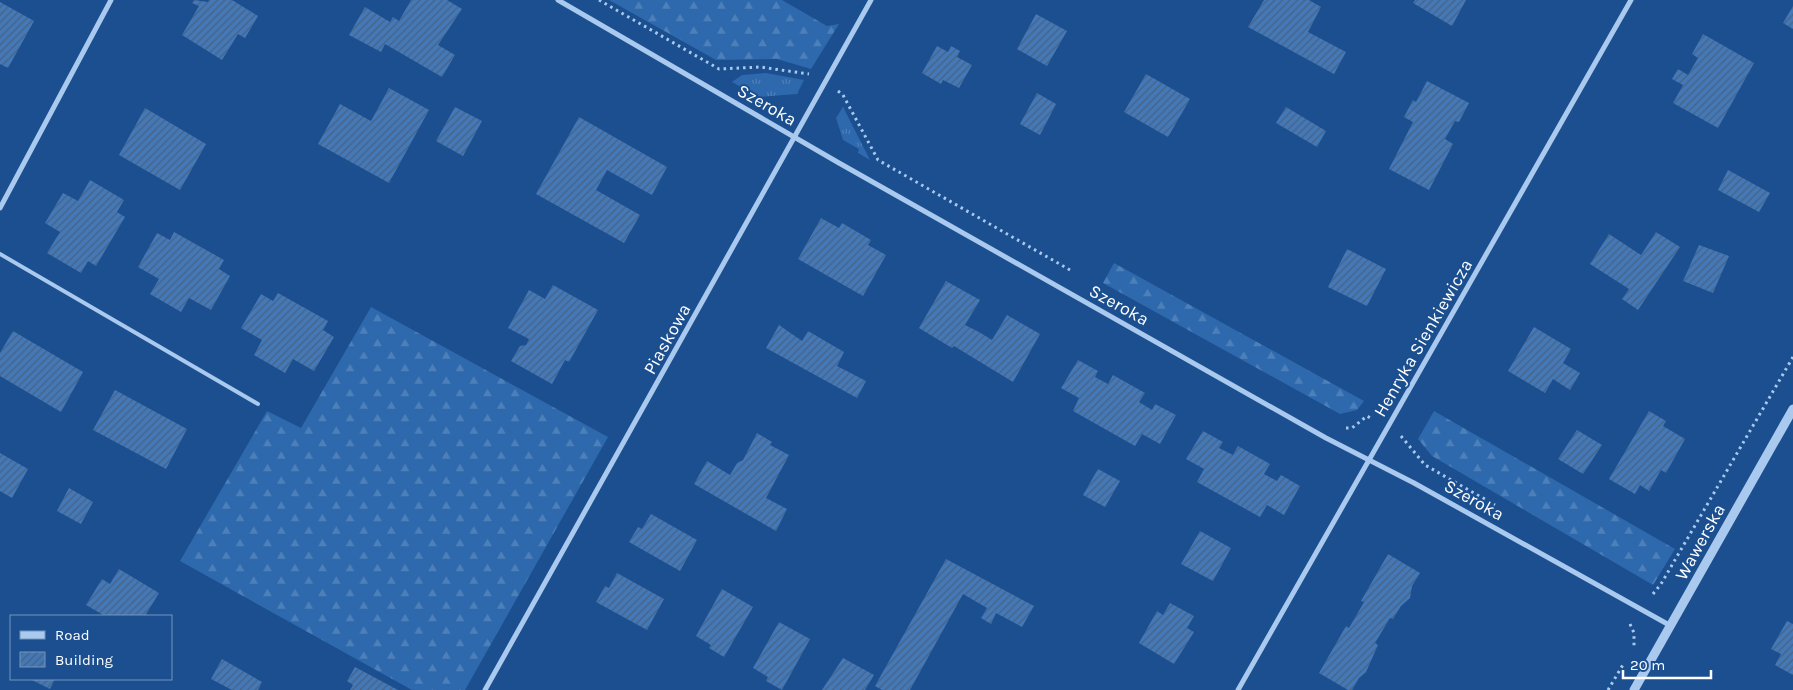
<svg xmlns="http://www.w3.org/2000/svg" width="1793" height="690" viewBox="0 0 1793 690" font-family="Karla,sans-serif">
	<defs>
		<pattern id="grass-tufts" width="24" height="20" patternUnits="userSpaceOnUse" patternTransform="scale(1.25)"><rect width="24" height="20" fill="#2e69ad"/><path d="M3 7l-1-3M5 7V3M7 7l1-3M15 17l-1-3M17 17v-4M19 17l1-3" fill="none" stroke="#4d80b9"/></pattern>
		<pattern id="forest-firs" width="22" height="20" patternUnits="userSpaceOnUse" patternTransform="scale(1.25)"><rect width="22" height="20" fill="#2e69ad"/><path d="M5 1l3.5 6h-7zM16 11l3.5 6h-7z" fill="#4d80b9"/></pattern>
		<pattern id="building-hatch" width="6" height="6" patternUnits="userSpaceOnUse" patternTransform="scale(1.25)"><rect width="6" height="6" fill="#4478b7"/><path d="M-1 1l2-2M0 6l6-6M5 7l2-2" fill="none" stroke="#486282"/></pattern>
	</defs>
	<rect width="100%" height="100%" fill="#1b4f8f"/>
	<!-- grass -->
	<g fill="url(#grass-tufts)">
		<polygon points="766,73 804,80 797,94 759,97 732,82 742,75"/>
		<polygon points="843,107 870,160 858,153 859,149 843,140 836,118"/>
	</g>
	<!-- forest -->
	<g fill="url(#forest-firs)">
		<polygon points="609,0 782,0 827,26 839,24 811,69 777,59 716,60"/>
		<polygon points="1114,263 1364,401 1357,410 1340,414 1103,283"/>
		<polygon points="371,307 608,437 465,690 412,690 180,561 267,411 301,428"/>
		<polygon points="1434,411 1675,549 1653,585 1432,456 1418,439"/>
	</g>
	<!-- building -->
	<g fill="url(#building-hatch)">
		<polygon points="194,0 208,2 209,0 232,0 258,16 245,38 238,34 222,60 182,35 199,6 192,3"/>
		<polygon points="411,0 447,0 462,9 438,45 455,55 442,77 385,44 381,52 349,35 365,7 390,22 393,17 399,21"/>
		<polygon points="1264,0 1309,0 1321,7 1308,32 1346,52 1334,74 1248,27"/>
		<polygon points="1415,0 1466,0 1452,26 1413,3"/>
		<polygon points="0,2 34,21 8,68 0,64"/>
		<polygon points="1793,6 1793,29 1783,23"/>
		<polygon points="1036,14 1067,31 1047,66 1017,49"/>
		<polygon points="1703,34 1754,63 1718,128 1673,103 1683,85 1672,79 1678,69 1688,75 1698,58 1692,54"/>
		<polygon points="937,46 948,52 951,46 960,51 957,57 972,65 959,88 943,80 941,84 922,73"/>
		<polygon points="1146,74 1190,99 1168,137 1124,112"/>
		<polygon points="1427,81 1469,103 1459,122 1455,121 1445,139 1453,144 1429,190 1389,169 1413,122 1404,117 1413,100 1416,102"/>
		<polygon points="389,88 429,110 389,183 318,144 340,104 371,121"/>
		<polygon points="1037,93 1056,104 1040,135 1020,124"/>
		<polygon points="455,107 482,121 463,156 436,141"/>
		<polygon points="1286,107 1326,131 1317,147 1276,123"/>
		<polygon points="145,108 206,144 180,190 119,155"/>
		<polygon points="579,117 667,167 652,195 607,170 596,190 640,215 624,243 536,194"/>
		<polygon points="1728,170 1770,193 1759,212 1718,190"/>
		<polygon points="90,180 124,200 117,212 125,217 96,266 88,261 81,273 47,253 60,232 45,223 63,193 78,201"/>
		<polygon points="821,218 839,228 842,223 871,240 868,245 886,255 863,296 798,259"/>
		<polygon points="174,232 224,260 219,269 230,276 211,310 189,298 181,312 150,294 159,279 138,267 157,233 170,240"/>
		<polygon points="1656,232 1680,247 1638,310 1622,299 1629,289 1590,264 1609,234 1641,255"/>
		<polygon points="1699,245 1729,256 1713,293 1683,281"/>
		<polygon points="1347,249 1386,269 1367,306 1328,287"/>
		<polygon points="946,281 980,300 965,325 979,332 992,340 1007,315 1040,334 1013,382 954,346 952,348 919,328"/>
		<polygon points="553,285 598,310 569,362 565,360 552,384 511,361 520,346 526,345 529,339 508,328 529,290 545,299"/>
		<polygon points="278,293 328,321 323,330 334,337 314,371 293,359 285,373 254,355 262,340 241,328 261,294 273,301"/>
		<polygon points="779,325 802,341 808,331 844,352 837,366 866,381 857,398 766,348"/>
		<polygon points="1534,327 1571,349 1563,363 1580,373 1570,390 1553,379 1545,393 1508,371"/>
		<polygon points="13,331 83,372 61,412 0,376 0,353"/>
		<polygon points="1078,360 1098,371 1095,377 1108,384 1113,375 1145,393 1139,402 1152,410 1155,404 1176,415 1160,444 1142,434 1135,446 1073,411 1079,398 1061,388"/>
		<polygon points="115,390 187,429 166,469 93,430"/>
		<polygon points="1649,411 1666,421 1663,426 1685,439 1666,473 1661,470 1649,491 1640,485 1635,494 1609,479"/>
		<polygon points="1577,430 1602,445 1583,474 1558,459"/>
		<polygon points="1203,431 1223,442 1219,448 1233,455 1238,446 1270,464 1264,474 1277,481 1281,475 1300,486 1284,515 1267,505 1260,517 1197,482 1204,469 1186,459"/>
		<polygon points="757,433 772,442 770,445 789,455 766,498 787,509 776,531 694,484 707,461 730,475 737,463 743,460"/>
		<polygon points="0,453 28,469 12,498 0,491"/>
		<polygon points="1098,469 1120,481 1105,507 1083,495"/>
		<polygon points="69,488 93,502 81,524 57,511"/>
		<polygon points="651,514 697,540 680,571 629,542 638,527 642,529"/>
		<polygon points="1200,531 1231,548 1213,581 1181,564"/>
		<polygon points="1388,554 1420,573 1412,586 1410,598 1401,606 1393,619 1390,618 1375,643 1378,645 1366,672 1359,678 1352,690 1348,690 1319,673 1346,626 1349,628 1364,602 1361,601"/>
		<polygon points="946,559 1034,606 1022,627 996,613 991,624 981,618 987,608 963,594 910,690 882,690 875,686"/>
		<polygon points="119,569 159,593 145,616 105,616 86,605 102,579 110,584"/>
		<polygon points="617,573 664,599 647,630 596,602 605,586 609,588"/>
		<polygon points="722,589 753,607 724,657 709,648 711,645 696,636"/>
		<polygon points="1170,603 1194,616 1187,628 1194,632 1174,664 1139,643 1157,611 1163,615"/>
		<polygon points="1787,621 1793,624 1793,675 1775,665 1781,654 1771,649"/>
		<polygon points="779,622 810,639 782,690 766,681 768,677 753,668"/>
		<polygon points="843,658 874,675 865,690 822,690"/>
		<polygon points="222,659 262,682 258,690 232,690 211,679"/>
		<polygon points="355,667 398,690 350,690 353,685 347,681"/>
		<polygon points="30,679 55,679 50,689"/>
	</g>
	<g fill="none" stroke-linecap="round" stroke-linejoin="round">
		<!-- path -->
		<g stroke="#a9c9ee" stroke-width="3" stroke-dasharray="2.5 4" stroke-linecap="butt">
			<polyline points="599,0 719,69 760,67 809,74"/>
			<polyline points="838,91 843,95 878,160 1070,270"/>
			<polyline points="1346,428 1352,428 1367,416 1372,419"/>
			<polyline points="1401,436 1425,465 1495,505"/>
			<polyline points="1653,594 1661,584 1793,357"/>
			<polyline points="1630,624 1634,633 1634,647"/>
			<polyline points="1608,690 1624,663"/>
		</g>
		<!-- service -->
		<polyline stroke="#a9c9ee" stroke-width="4" points="0,254 258,404"/>
		<!-- minor -->
		<g stroke="#a9c9ee" stroke-width="5">
			<polyline points="558,0 839,163 1326,438 1414,483 1671,626"/>
			<polyline points="0,208 111,0"/>
			<polyline points="485,690 871,0"/>
			<polyline points="1238,690 1631,0"/>
		</g>
		<!-- tertiary -->
		<polyline stroke="#a9c9ee" stroke-width="9" points="1634,690 1793,409"/>
	</g>
	<g text-anchor="middle" dominant-baseline="central" stroke-width="4" stroke-linejoin="round" paint-order="stroke">
		<!-- street labels -->
		<g font-size="18" fill="#fff" stroke="#1b4f8f">
			<text transform="translate(767 105) rotate(30)">Szeroka</text>
			<text transform="translate(1119 305) rotate(29)">Szeroka</text>
			<text transform="translate(1423 338) rotate(-60)">Henryka Sienkiewicza</text>
			<text transform="translate(667 339) rotate(-61)">Piaskowa</text>
			<text transform="translate(1474 500) rotate(29)">Szeroka</text>
			<text transform="translate(1700 542) rotate(-61)">Wawerska</text>
		</g>
	</g>
	<!-- legend -->
	<rect x="10" y="615" width="162" height="65" fill="#1b4f8f" stroke="#7695bc"/>
	<rect x="20" y="631" width="25" height="8" fill="#a9c9ee" stroke="#7695bc"/>
	<text x="55" y="640" font-size="15" fill="#ffffff">Road</text>
	<rect x="20" y="652" width="25" height="15" fill="url(#building-hatch)" stroke="#7695bc"/>
	<text x="55" y="665" font-size="15" fill="#ffffff">Building</text>
	<!-- scale -->
	<path d="M1623 670v8h88v-8" fill="none" stroke="#ffffff" stroke-width="2.5"/>
	<text x="1630" y="670" font-size="15" fill="#ffffff" stroke="#1b4f8f" stroke-width="4" paint-order="stroke">20 m</text>
</svg>
